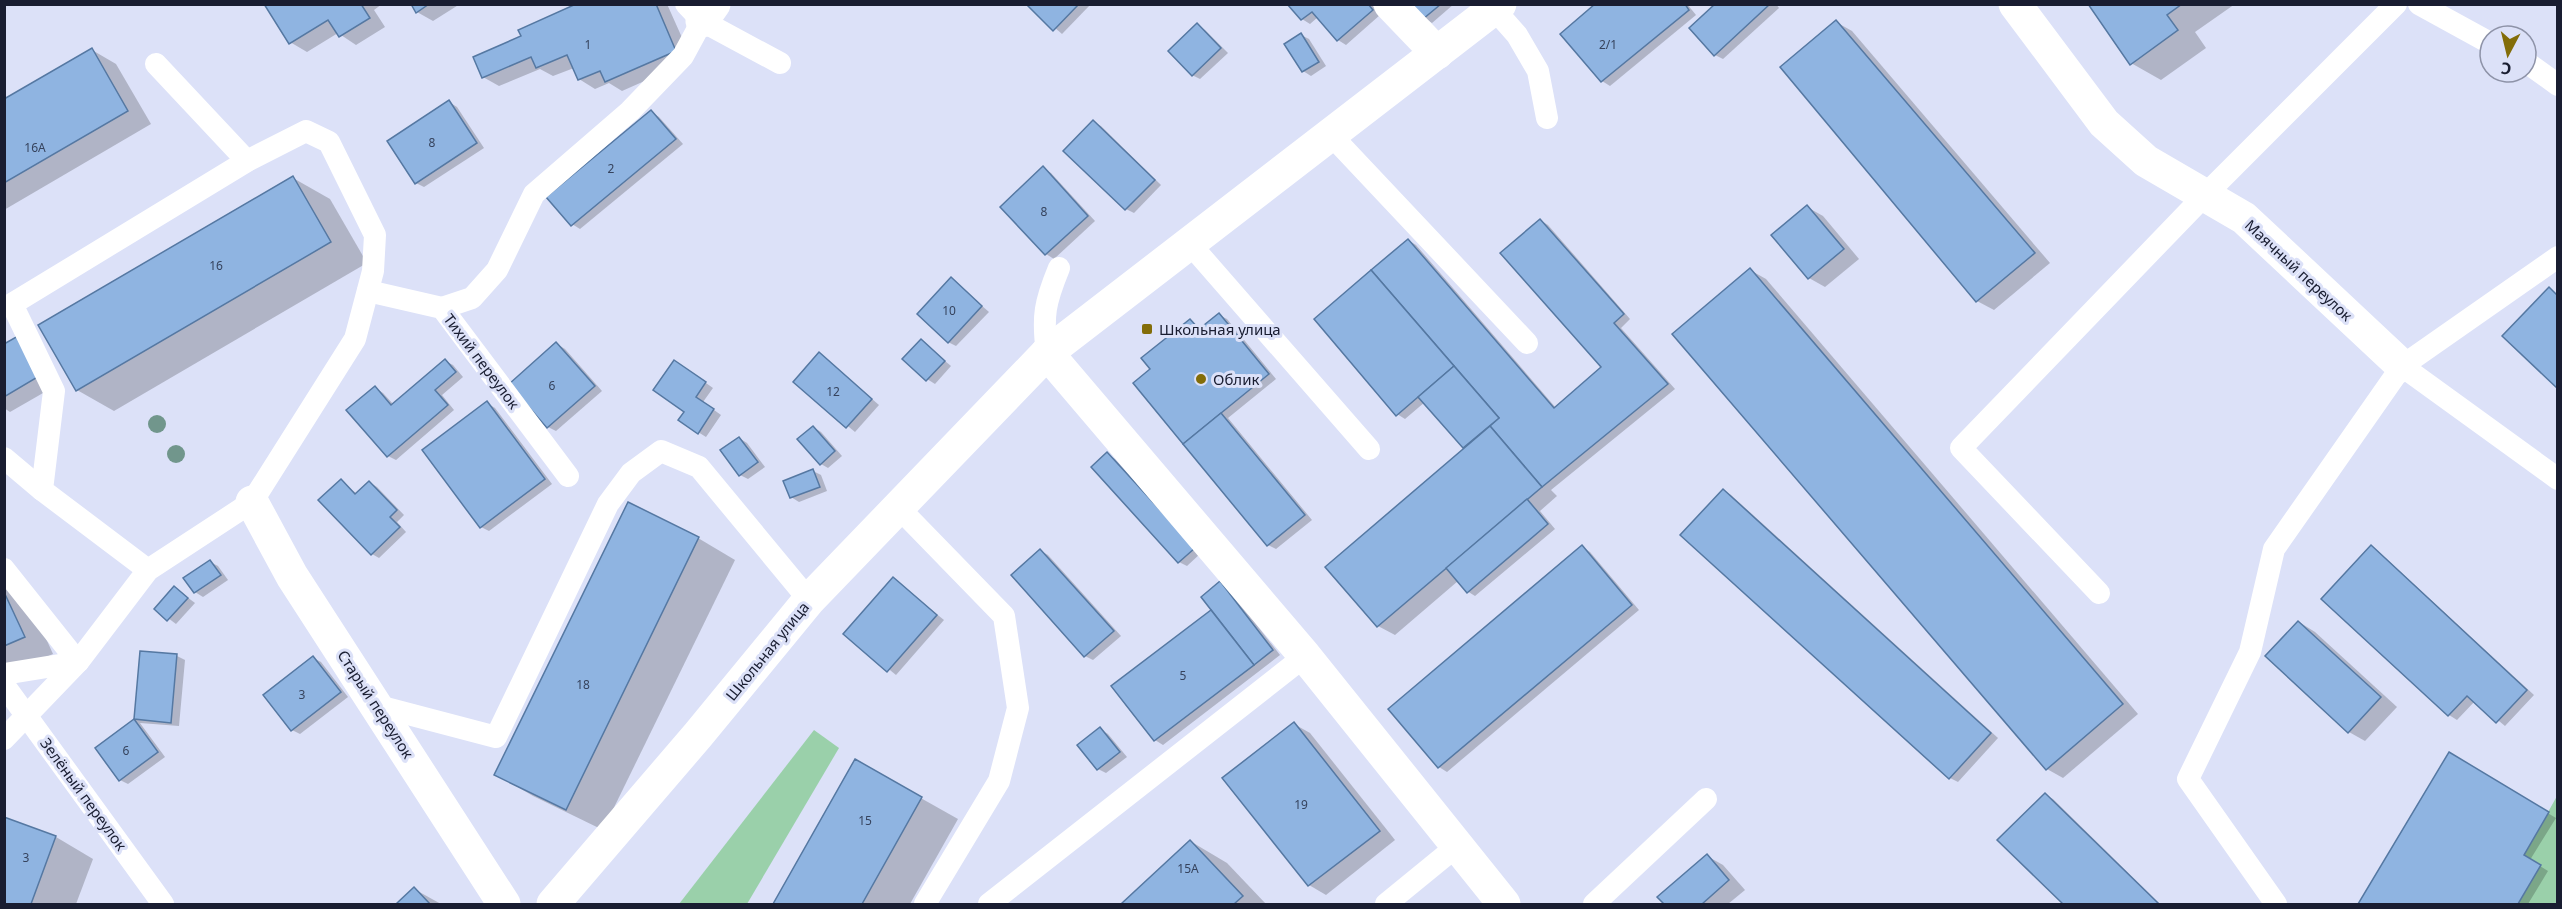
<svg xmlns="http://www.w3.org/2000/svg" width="2562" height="909" viewBox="0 0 2562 909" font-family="'Noto Sans',sans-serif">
	<rect width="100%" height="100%" fill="#dce1f8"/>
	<!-- green -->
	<g fill="#9ad0aa">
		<polygon points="814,730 839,748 747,904 679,904"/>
		<polygon points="2557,796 2557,904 2518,904 2541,865 2524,855"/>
	</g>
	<!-- shadow -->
	<g fill="#0003">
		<polygon points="266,4 382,4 374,10 385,27 356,45 338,33 307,52 290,42"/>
		<polygon points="412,4 460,4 433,21 417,12"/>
		<polygon points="580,4 667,4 692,60 622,91 609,83 595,89 579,79 574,68 553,76 540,69 499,86 483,77 523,37"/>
		<polygon points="1028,4 1091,4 1062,34"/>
		<polygon points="1289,4 1371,4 1380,15 1346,45 1338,40 1318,17 1310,24 1302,19"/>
		<polygon points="1412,4 1454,4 1432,23 1424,18"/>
		<polygon points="1597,4 1687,4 1696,15 1610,86 1602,81 1562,34"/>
		<polygon points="1717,4 1776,4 1779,8 1723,59 1715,55"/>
		<polygon points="2090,4 2235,4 2195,32 2206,48 2161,80 2131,63"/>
		<polygon points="1836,22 1852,31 2050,263 1994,310 1977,301"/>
		<polygon points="1197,25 1205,30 1228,53 1200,79 1192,75"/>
		<polygon points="1301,35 1309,39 1326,66 1311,76 1303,71"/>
		<polygon points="92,50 116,64 151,124 4,210 4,101"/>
		<polygon points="449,102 457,107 484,148 424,187 416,183"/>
		<polygon points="651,112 659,117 683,144 580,229 572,224"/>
		<polygon points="1093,122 1101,126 1161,185 1134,213 1126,209 1065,151"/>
		<polygon points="1043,168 1051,173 1095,221 1054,259 1046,254 1002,207"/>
		<polygon points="293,178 330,199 367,263 114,411 77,390"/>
		<polygon points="1807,207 1823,216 1859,259 1825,287 1809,278"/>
		<polygon points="1540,220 1548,225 1630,319 1621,328 1675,389 1551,490 1557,496 1540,511 1555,529 1475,596 1467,591 1458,581 1395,635 1378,626 1327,567 1466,448 1425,402 1405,419 1397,414 1316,320 1408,240 1416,245 1556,408 1603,367"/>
		<polygon points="1750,270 1766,279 2138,714 2063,778 2047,769"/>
		<polygon points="951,279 989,312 956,346 948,342"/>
		<polygon points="1219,315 1227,319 1276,379 1228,418 1312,520 1276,549 1268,545 1152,369 1190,321 1201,329"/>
		<polygon points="921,341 951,366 935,384 927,379"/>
		<polygon points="557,344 565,349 602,391 556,431 548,427"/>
		<polygon points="4,346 57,385 10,412 4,408"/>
		<polygon points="820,354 879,405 855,432 795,382"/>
		<polygon points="445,361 453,365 463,377 442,395 454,410 396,460 388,456 375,388 383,393 394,405"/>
		<polygon points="682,366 713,388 703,402 721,415 706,437 698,432 686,411"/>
		<polygon points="487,403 495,408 552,484 489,531 481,527"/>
		<polygon points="813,427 821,432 842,456 828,468 821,464"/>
		<polygon points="739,438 747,443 765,467 748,479 740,475"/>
		<polygon points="1107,454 1115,459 1201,553 1187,566 1179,562"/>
		<polygon points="813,471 821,475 827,491 799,502 791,497"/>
		<polygon points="341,481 357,494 369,482 377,487 404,515 397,522 406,532 379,558 372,554"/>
		<polygon points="1723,490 1731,495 1998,738 1958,782 1950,778"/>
		<polygon points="629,504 698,538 735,560 603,830 533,796 496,774"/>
		<polygon points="1582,547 1590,552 1639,610 1447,772 1439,767"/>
		<polygon points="2371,547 2379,552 2534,695 2505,726 2475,701 2457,720 2449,715 2323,599"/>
		<polygon points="1041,551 1048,555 1121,636 1093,660 1085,656"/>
		<polygon points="210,562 218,566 228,580 203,597 195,592"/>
		<polygon points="893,579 944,620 896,675 846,634"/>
		<polygon points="4,582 26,594 53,654 4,676"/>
		<polygon points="1220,583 1228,588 1280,655 1163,745 1155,740 1114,686 1213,610"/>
		<polygon points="175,588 195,603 176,624 156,609"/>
		<polygon points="2299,622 2315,632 2397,707 2365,741 2349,732"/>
		<polygon points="141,653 177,656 185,660 179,726 140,723 165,757 128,784 120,780 97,748 135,720"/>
		<polygon points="313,658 321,662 348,697 300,734 292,730"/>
		<polygon points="1294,724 1310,733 1395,840 1326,895 1309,885 1224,778"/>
		<polygon points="1100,729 1108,734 1127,757 1106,773 1098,769"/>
		<polygon points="2449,754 2556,818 2530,860 2548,871 2528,904 2360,904"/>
		<polygon points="855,761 958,819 910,904 775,904"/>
		<polygon points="2045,795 2053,799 2160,904 2065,904 2000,840"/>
		<polygon points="4,819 56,837 93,859 76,904 4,904"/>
		<polygon points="1190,841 1227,863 1266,904 1123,904"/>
		<polygon points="1707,856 1723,865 1745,890 1728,904 1666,904 1659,897"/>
		<polygon points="414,889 441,904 398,904"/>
	</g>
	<!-- building -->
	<g fill="#8fb4e1" stroke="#5578a2" stroke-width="1.5">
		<polygon points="264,4 361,4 370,18 339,37 328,20 289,44"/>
		<polygon points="411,4 429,4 416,13"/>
		<polygon points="576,4 656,4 676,51 605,82 600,71 578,80 567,55 536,68 531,57 482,78 473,57 521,36 518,30"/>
		<polygon points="1026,4 1079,4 1053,31"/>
		<polygon points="1287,4 1368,4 1373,10 1337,41 1312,12 1301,20"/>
		<polygon points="1410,4 1441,4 1423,19"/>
		<polygon points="1595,4 1685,4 1689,10 1601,82 1560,34"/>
		<polygon points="1715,4 1770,4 1714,56 1689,28"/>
		<polygon points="2088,4 2182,4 2167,15 2178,30 2130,65"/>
		<polygon points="1836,20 2035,253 1976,302 1780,67"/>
		<polygon points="1197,23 1221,48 1192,76 1168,51"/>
		<polygon points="1301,33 1319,62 1302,72 1284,44"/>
		<polygon points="92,48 128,111 4,183 4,99"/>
		<polygon points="449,100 477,143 415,184 387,141"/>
		<polygon points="651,110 676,139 571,226 546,197"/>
		<polygon points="1093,120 1155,180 1125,210 1063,151"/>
		<polygon points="1043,166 1088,216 1045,255 1000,207"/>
		<polygon points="293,176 331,242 76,391 38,325"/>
		<polygon points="1807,205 1844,249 1808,279 1771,235"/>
		<polygon points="1540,219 1624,314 1614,323 1668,384 1542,487 1490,426 1499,418 1371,270 1408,239 1554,408 1601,367 1500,253"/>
		<polygon points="1750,268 2123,704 2046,770 1672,334"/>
		<polygon points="1371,270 1454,366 1396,416 1314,319"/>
		<polygon points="951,277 982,306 948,343 917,314"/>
		<polygon points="2549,287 2558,296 2558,389 2502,336"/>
		<polygon points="1219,313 1269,374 1183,444 1133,383 1150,369 1141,358 1190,319 1199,329"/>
		<polygon points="18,336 41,375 4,397 4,344"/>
		<polygon points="921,339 945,361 926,381 902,359"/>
		<polygon points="556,342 595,386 547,428 509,384"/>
		<polygon points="819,352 872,399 846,428 793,382"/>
		<polygon points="445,359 456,372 435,390 448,405 387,457 346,410 375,386 391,405"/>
		<polygon points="674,360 706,382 696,397 714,409 698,434 678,420 684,412 653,390"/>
		<polygon points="1454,366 1499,418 1463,448 1418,397"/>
		<polygon points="487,401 545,479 480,528 422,450"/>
		<polygon points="1221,413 1305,515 1267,546 1183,444"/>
		<polygon points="813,426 835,451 820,465 797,439"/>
		<polygon points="1490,426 1542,487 1377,627 1325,567"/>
		<polygon points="739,437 758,462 739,476 720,450"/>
		<polygon points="1107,452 1195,548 1178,563 1091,467"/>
		<polygon points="813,469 820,487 790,498 783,481"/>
		<polygon points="341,479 355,494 369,481 397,510 390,517 400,527 371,555 318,500"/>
		<polygon points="1723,489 1991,733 1949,779 1680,535"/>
		<polygon points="1527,499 1548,524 1467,593 1446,568"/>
		<polygon points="628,502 699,537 566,810 494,775"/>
		<polygon points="1582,545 1632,605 1438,768 1388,709"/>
		<polygon points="2371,545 2527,690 2496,723 2467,696 2448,716 2321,599"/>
		<polygon points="1040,549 1114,631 1084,657 1011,575"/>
		<polygon points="210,560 221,575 194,593 183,578"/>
		<polygon points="893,577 937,615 887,672 843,634"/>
		<polygon points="1220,581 1273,650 1254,665 1201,597"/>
		<polygon points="174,586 188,598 167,621 154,609"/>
		<polygon points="4,592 25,637 4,646"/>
		<polygon points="1211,610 1254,665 1154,741 1111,686"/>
		<polygon points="2298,621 2381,697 2348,733 2265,656"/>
		<polygon points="140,651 177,654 171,723 134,719"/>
		<polygon points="313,656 341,692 291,731 263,695"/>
		<polygon points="134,719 158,752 119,781 95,748"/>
		<polygon points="1294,722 1380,831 1308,886 1222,778"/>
		<polygon points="1100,727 1120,752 1097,770 1077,745"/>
		<polygon points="2449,752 2549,812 2524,855 2541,865 2518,904 2358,904"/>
		<polygon points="855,759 922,797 862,904 773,904"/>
		<polygon points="2045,793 2159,904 2063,904 1997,840"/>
		<polygon points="4,817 56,836 31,904 4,904"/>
		<polygon points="1190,840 1243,896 1234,904 1121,904"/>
		<polygon points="1707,854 1729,880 1702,904 1664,904 1657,897"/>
		<polygon points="414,887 430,904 396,904"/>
	</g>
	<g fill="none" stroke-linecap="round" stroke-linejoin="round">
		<!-- service -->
		<g stroke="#fff" stroke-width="22">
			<polyline points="686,4 702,21 780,63"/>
			<polyline points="2419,4 2490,43"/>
			<polyline points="1494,9 1517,35 1538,71 1547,118"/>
			<polyline points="2526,62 2558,85"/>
			<polyline points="156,64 247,161"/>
			<polyline points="1331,135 1527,343"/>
			<polyline points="1190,244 1369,449"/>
			<polyline points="2558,257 2402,366 2558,479"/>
			<polyline points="368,291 442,308 568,476"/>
			<polyline points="442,308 472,298 497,270 534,194 630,111 683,56 702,21"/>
			<path d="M 1047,353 C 1042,316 1045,302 1059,268"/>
			<polyline points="4,458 42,490"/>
			<polyline points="898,507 1004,616 1018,708 999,781 925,904"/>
			<polyline points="4,569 78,662 4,674"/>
			<polyline points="2099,593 1961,448 2205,195 2396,4"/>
			<polyline points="4,685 163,904"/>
			<polyline points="378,706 496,737 608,504 631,473 661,451 699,467 809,600"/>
			<polyline points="4,739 78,662 148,570 252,502 355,339 373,271 375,235 329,142 306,131 247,161 12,304 54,391 42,490 148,570"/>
			<polyline points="989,904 1305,656"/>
			<polyline points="1386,904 1457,846"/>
			<polyline points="1594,904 1706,799"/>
			<polyline points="2276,904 2188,779 2250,652 2274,549 2402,366"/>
		</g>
		<!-- minor -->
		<g stroke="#fff" stroke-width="33">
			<polyline points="1390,4 1437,53"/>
			<polyline points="2015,4 2104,123 2146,161 2244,218 2402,366"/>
			<polyline points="702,21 714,4"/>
			<polyline points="1047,353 1305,656 1504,904"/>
			<polyline points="252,502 292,576 504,904"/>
		</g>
		<!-- tertiary -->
		<polyline stroke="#fff" stroke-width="33" points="553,904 698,735 809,600 1047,353 1500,4"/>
	</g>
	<!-- trees -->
	<g fill="#71968c">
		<circle cx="157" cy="424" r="9"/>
		<circle cx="176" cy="454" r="9"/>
	</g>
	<!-- markers -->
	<g fill="#836d09" stroke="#dce1f8" stroke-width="2">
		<rect x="1141" y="323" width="12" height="12" rx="3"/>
		<circle cx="1201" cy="379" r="6"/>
	</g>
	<g text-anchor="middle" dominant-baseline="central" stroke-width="6" stroke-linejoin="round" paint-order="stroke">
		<!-- number labels -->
		<g font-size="12" fill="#36435d">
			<text x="588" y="44">1</text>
			<text x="1608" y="44">2/1</text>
			<text x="432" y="142">8</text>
			<text x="35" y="147">16А</text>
			<text x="611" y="168">2</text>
			<text x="1044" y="211">8</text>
			<text x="216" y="265">16</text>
			<text x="949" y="310">10</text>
			<text x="552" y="385">6</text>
			<text x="833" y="391">12</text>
			<text x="1183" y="675">5</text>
			<text x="583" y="684">18</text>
			<text x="302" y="694">3</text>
			<text x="126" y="750">6</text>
			<text x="1301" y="804">19</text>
			<text x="865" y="820">15</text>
			<text x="26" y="857">3</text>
			<text x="1188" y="868">15А</text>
		</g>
		<!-- street labels -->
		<g font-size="15" fill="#191d31" stroke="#dce1f8">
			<text transform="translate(2299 270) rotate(43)">Маячный переулок</text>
			<text transform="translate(482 361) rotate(53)">Тихий переулок</text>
			<text transform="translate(767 651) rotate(-51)">Школьная улица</text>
			<text transform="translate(376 704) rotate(57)">Старый переулок</text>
			<text transform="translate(84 794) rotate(54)">Зелёный переулок</text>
		</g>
		<!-- poi labels -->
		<g font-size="15" fill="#191d31" stroke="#dce1f8" text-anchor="start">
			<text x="1159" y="329">Школьная улица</text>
			<text x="1213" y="379">Облик</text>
		</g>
	</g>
	<!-- border -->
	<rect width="2562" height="909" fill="none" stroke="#191d31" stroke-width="12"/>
	<!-- north arrow -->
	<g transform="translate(2508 54) rotate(187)"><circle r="28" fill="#dce1f8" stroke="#8e93a8" stroke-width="1.5"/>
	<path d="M0-4.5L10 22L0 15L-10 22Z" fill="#836d09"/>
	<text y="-9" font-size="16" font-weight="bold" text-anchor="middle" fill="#191d31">С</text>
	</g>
</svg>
